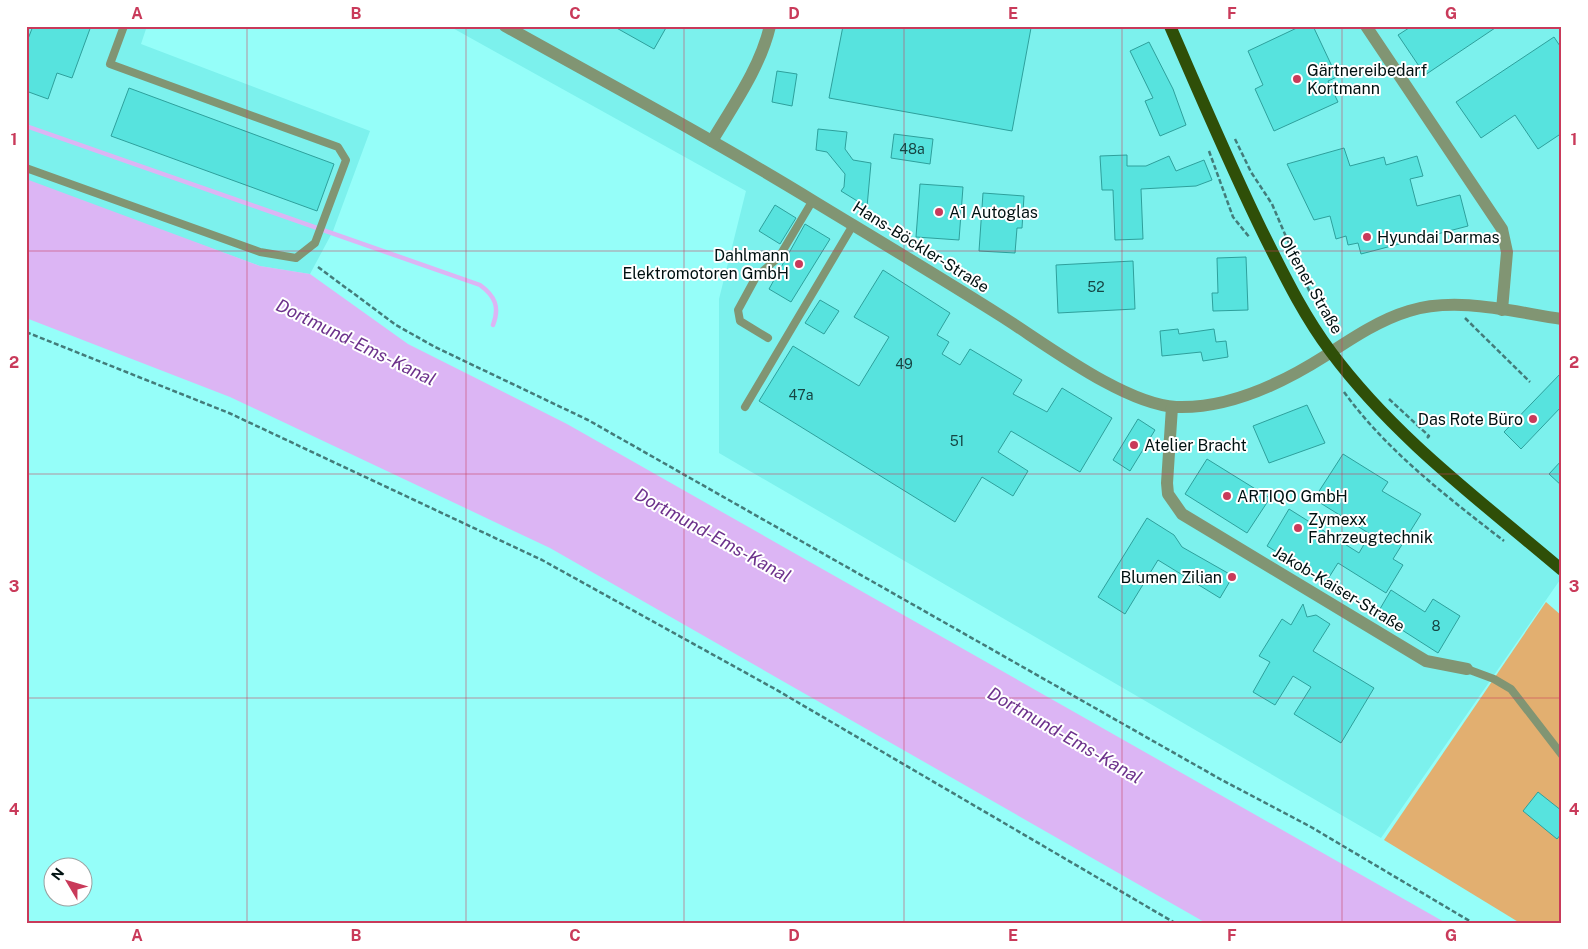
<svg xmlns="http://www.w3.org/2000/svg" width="1588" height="949" viewBox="0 0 1588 949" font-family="'Public Sans',sans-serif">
	<rect width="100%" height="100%" fill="#95fef9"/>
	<!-- built -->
	<g fill="#7cf1ed">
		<polygon points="26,26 147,26 141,44 370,131 333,231 310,274 260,266 26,181"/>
		<polygon points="449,26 1562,26 1562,577 1381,838 719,453 719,299 746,191"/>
	</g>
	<!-- green -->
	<polygon fill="#e2af70" points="1546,602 1562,616 1562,923 1520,923 1384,840"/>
	<!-- water -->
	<polygon fill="#dcb5f4" points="26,179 260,266 310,274 408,344 567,424 1446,923 1206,923 550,548 230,397 26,318"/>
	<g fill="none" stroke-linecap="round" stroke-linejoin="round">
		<!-- stream -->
		<path stroke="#dcb5f4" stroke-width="4.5" d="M 26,126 L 480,285 C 495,296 500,307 493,325"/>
	</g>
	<!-- building -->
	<g fill="#57e3de" stroke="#2ea09c">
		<polygon points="33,26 91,26 72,78 57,73 48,99 26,91 26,44"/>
		<polygon points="613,26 667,26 654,49"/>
		<polygon points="843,26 1031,28 1012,131 829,98"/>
		<polygon points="1301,26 1313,26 1337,77 1328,81 1338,102 1274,131 1255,89 1263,85 1248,51"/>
		<polygon points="1412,26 1498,26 1425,75 1398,35"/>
		<polygon points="1554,37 1562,49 1562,133 1538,149 1515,115 1481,138 1456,102"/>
		<polygon points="1149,42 1173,89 1186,125 1160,136 1145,101 1153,98 1130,51"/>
		<polygon points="777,71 797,74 792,106 772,102"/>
		<polygon points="129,88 334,164 317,211 111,136"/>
		<polygon points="818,129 847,132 845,149 853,160 871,163 867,207 841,191 844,187 845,174 827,152 816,150"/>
		<polygon points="894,134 933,139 930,164 891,158"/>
		<polygon points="1344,148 1350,166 1384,157 1386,165 1417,156 1423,176 1410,179 1417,206 1460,195 1468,226 1361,254 1358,243 1348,245 1346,236 1336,239 1330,216 1314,220 1287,164"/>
		<polygon points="1127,155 1127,166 1146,166 1169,156 1176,171 1204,160 1212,180 1196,186 1141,189 1143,239 1115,240 1113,190 1102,190 1100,156"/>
		<polygon points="920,184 963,187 959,240 916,237"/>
		<polygon points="983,193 1024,196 1022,228 1017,228 1015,253 979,251"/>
		<polygon points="775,205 796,218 780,244 759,231"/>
		<polygon points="805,224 830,239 791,302 769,289"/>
		<polygon points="1246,257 1248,310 1213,311 1212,293 1218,293 1217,258"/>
		<polygon points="1133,261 1135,309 1058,313 1056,265"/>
		<polygon points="883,270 950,313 937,335 949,342 942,354 960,365 970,349 1022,380 1013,394 1047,412 1062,388 1112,418 1080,472 1011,431 998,452 1028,471 1013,496 982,477 955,522 759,401 793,346 859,386 889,337 854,317"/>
		<polygon points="820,300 839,311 824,334 805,323"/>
		<polygon points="1178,329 1179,334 1214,329 1216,342 1226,341 1228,357 1203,361 1201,352 1162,356 1160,331"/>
		<polygon points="1562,372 1562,406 1521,449 1504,432"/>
		<polygon points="1307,405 1325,443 1269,463 1253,426"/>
		<polygon points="1138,419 1155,430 1130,471 1113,460"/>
		<polygon points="1343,454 1388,482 1382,491 1421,514 1393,559 1403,565 1386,593 1338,563 1326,582 1267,546 1289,509 1359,553 1370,534 1314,499"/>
		<polygon points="1207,459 1270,498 1247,533 1185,494"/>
		<polygon points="1562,460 1562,486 1549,474"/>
		<polygon points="1147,518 1174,535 1182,547 1233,576 1220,598 1158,560 1125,614 1098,597"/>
		<polygon points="1391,590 1425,612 1433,599 1460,616 1438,653 1377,614"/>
		<polygon points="1303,604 1307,617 1316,615 1330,624 1313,651 1374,688 1341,743 1294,714 1311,687 1293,676 1275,705 1253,692 1270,662 1259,656 1282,619 1291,625"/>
		<polygon points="1538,792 1562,811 1562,833 1557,839 1523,811"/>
	</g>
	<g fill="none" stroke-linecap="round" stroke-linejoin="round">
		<!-- path -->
		<g stroke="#437c7a" stroke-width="2.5" stroke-dasharray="5 2.5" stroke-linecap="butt">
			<polyline points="1235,139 1251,172 1272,204 1311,295"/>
			<polyline points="1209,151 1233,217 1250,238"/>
			<polyline points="318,267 396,325 435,347 588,420 1220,779 1311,827 1473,923"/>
			<polyline points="1465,318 1530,382"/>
			<polyline points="26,332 229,413 542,560 775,689 1175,923"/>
			<path d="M 1344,392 C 1387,451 1446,496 1504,541"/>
			<polyline points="1389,399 1429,436 1427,438"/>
		</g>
		<!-- lane -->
		<g stroke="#819573" stroke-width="8">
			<polyline points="26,168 260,252 296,258 315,243 346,160 338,147 110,64 124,26"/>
			<polyline points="768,338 740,321 738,310 756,277 779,257 813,200"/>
			<polyline points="745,407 853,225"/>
			<polyline points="1467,669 1494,679 1511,689 1562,755"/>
		</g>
		<!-- street -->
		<g stroke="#819573" stroke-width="12">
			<path d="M 505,26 C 609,84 714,140 815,202 C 876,239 938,276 998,314 C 1043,342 1123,404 1176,407 C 1229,409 1281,384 1325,356 C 1351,339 1379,320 1409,311 C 1457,296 1513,312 1562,319"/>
			<polyline points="1366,26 1502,229 1507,252 1502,310"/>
			<path d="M 712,141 C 734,104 760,68 770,26"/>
			<polyline points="1172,407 1167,483 1168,494 1182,514 1426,661 1467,669"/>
		</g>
		<!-- primary -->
		<path stroke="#2f4f08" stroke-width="12" d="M 1170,26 C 1201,97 1231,168 1265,237 C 1285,277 1304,316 1331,352 C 1395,438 1481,501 1562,570"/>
	</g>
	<!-- grid -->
	<path fill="none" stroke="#c93a5a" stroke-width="1" stroke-opacity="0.55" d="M 247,26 L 247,923M 466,26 L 466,923M 684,26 L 684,923M 904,26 L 904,923M 1122,26 L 1122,923M 1342,26 L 1342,923M 26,251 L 1562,251M 26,474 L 1562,474M 26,698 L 1562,698"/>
	<!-- markers -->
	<g fill="#c93a5a" stroke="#fff" stroke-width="2">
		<circle cx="1297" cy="79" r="5"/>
		<circle cx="939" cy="212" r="5"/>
		<circle cx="1367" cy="237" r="5"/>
		<circle cx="799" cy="264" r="5"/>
		<circle cx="1533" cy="419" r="5"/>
		<circle cx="1134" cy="445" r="5"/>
		<circle cx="1227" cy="496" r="5"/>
		<circle cx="1298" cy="528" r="5"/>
		<circle cx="1232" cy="577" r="5"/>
	</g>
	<g text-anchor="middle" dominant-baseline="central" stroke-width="4" stroke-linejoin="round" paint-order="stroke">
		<!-- number labels -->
		<g font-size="14" fill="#164644">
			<text x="912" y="149">48a</text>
			<text x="1096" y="287">52</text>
			<text x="904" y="364">49</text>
			<text x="801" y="395">47a</text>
			<text x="957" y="441">51</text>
			<text x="1436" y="626">8</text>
		</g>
		<!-- poi labels -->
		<g font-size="16" fill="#011" stroke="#fff" text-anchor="start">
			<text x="1307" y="70">Gärtnereibedarf<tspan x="1307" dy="18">Kortmann</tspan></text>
			<text x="949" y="212">A1 Autoglas</text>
			<text x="1377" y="237">Hyundai Darmas</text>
			<text x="789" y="255" text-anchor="end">Dahlmann<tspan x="789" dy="18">Elektromotoren GmbH</tspan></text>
			<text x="1523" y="419" text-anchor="end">Das Rote Büro</text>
			<text x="1144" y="445">Atelier Bracht</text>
			<text x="1237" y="496">ARTIQO GmbH</text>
			<text x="1308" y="519">Zymexx<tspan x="1308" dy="18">Fahrzeugtechnik</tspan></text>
			<text x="1222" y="577" text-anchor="end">Blumen Zilian</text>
		</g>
		<!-- street labels -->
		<g font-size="16" fill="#011" stroke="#fff">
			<text transform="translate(921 247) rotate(32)">Hans-Böckler-Straße</text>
			<text transform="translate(1311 285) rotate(60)">Olfener Straße</text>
			<text transform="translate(1339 589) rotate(31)">Jakob-Kaiser-Straße</text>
		</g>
		<!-- water labels -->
		<g font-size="18" font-style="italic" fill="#6d328c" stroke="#fff">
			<text transform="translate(356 342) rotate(26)">Dortmund-Ems-Kanal</text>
			<text transform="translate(713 535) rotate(29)">Dortmund-Ems-Kanal</text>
			<text transform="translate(1065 735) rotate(30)">Dortmund-Ems-Kanal</text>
		</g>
	</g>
	<!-- border -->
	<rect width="1588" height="949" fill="none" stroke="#ffffff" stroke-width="55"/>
	<!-- north arrow -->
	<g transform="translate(68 882) rotate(308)"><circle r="24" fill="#ffffff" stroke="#99a0a0"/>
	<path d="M0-4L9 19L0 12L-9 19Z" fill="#c93a5a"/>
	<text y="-8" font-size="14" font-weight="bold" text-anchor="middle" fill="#001111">N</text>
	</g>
	<rect x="28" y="28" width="1532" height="894" fill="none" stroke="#c93a5a" stroke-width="2"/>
	<g font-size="16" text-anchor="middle" font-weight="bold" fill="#c93a5a">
		<text x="137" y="19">A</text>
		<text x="356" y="19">B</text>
		<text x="575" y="19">C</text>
		<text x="794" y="19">D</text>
		<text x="1013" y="19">E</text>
		<text x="1232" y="19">F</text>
		<text x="1451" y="19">G</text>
		<text x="14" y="145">1</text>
		<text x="1574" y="145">1</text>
		<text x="14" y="368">2</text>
		<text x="1574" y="368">2</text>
		<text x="14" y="592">3</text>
		<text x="1574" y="592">3</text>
		<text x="14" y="815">4</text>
		<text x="1574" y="815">4</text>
		<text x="137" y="941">A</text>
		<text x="356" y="941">B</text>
		<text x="575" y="941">C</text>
		<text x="794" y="941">D</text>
		<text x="1013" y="941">E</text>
		<text x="1232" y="941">F</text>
		<text x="1451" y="941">G</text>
	</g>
</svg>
